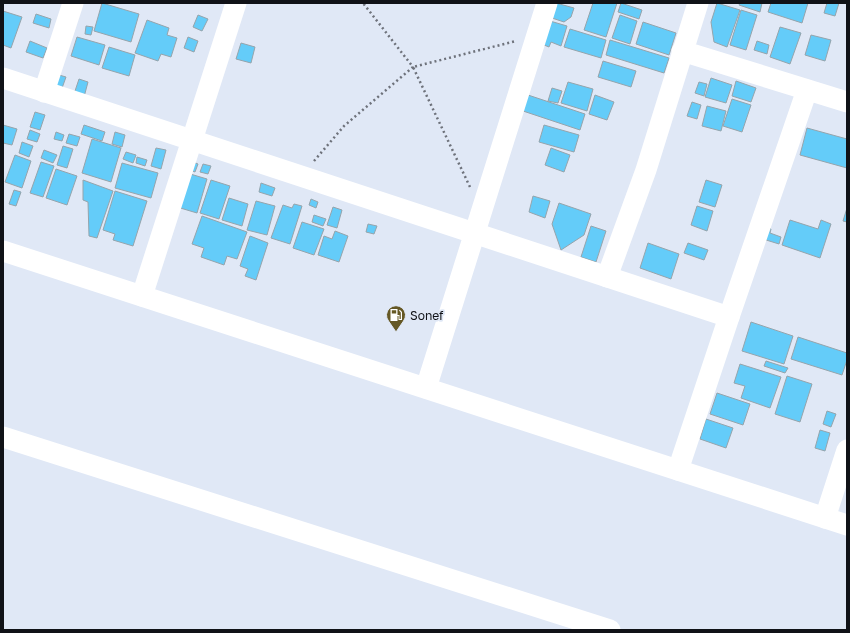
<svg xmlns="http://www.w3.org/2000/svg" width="850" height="633" viewBox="0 0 850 633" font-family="'Golos Text',sans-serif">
	<rect width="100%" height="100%" fill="#e0e8f6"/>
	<!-- building -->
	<g fill="#64ccf9" stroke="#95a4ac">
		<polygon points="102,3 139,14 131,42 94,31"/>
		<polygon points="556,3 574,8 571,17 564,22 552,18"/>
		<polygon points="593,3 617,3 606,37 584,30"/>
		<polygon points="621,3 642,10 639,19 618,12"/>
		<polygon points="717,3 740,10 727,47 714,42 711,22"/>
		<polygon points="740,3 762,3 760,12 739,5"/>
		<polygon points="771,3 808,3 802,23 768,12"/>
		<polygon points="827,3 839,3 835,16 824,13"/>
		<polygon points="741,10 757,15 746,50 730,45"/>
		<polygon points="3,11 22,17 11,48 3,45"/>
		<polygon points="36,14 51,19 49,28 33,23"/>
		<polygon points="198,15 208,19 202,31 193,27"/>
		<polygon points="620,15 637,21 630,44 612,38"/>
		<polygon points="147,20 169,28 167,35 177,38 171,57 161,54 158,61 135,53"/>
		<polygon points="550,21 567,26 561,46 551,42 549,47 544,45"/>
		<polygon points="643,22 676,33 669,55 636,44"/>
		<polygon points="86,26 93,27 91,35 85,34"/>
		<polygon points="780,27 801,33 790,64 770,57"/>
		<polygon points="570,29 606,40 601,58 564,47"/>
		<polygon points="811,35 831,40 825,61 805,55"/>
		<polygon points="77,37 105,45 99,65 71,56"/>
		<polygon points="188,37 198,41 194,52 184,48"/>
		<polygon points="610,40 669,58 664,73 606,55"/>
		<polygon points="30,41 47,48 43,58 26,52"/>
		<polygon points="757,41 769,45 767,54 754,50"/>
		<polygon points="241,43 255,47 251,63 236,59"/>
		<polygon points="109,47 135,55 129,76 102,68"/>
		<polygon points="603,61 636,71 631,87 598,77"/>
		<polygon points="59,75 66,77 61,91 55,89"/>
		<polygon points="711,78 732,85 726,103 705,97"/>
		<polygon points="79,79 88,82 84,97 74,94"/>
		<polygon points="736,81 756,88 751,102 732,96"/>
		<polygon points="568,82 593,89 587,111 561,103"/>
		<polygon points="699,82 707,84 704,96 695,93"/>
		<polygon points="552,88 562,91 558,103 548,101"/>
		<polygon points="528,95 585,114 580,130 523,111"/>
		<polygon points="595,95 614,102 607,120 589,114"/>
		<polygon points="732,99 751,105 742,132 723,126"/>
		<polygon points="692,102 701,105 697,119 687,116"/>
		<polygon points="707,106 726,111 721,131 702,126"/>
		<polygon points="35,112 45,115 40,130 30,127"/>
		<polygon points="3,125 17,129 12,145 3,143"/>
		<polygon points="84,125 105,132 102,141 81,134"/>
		<polygon points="544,125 579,135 574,152 539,142"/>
		<polygon points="807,128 847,139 847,168 800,155"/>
		<polygon points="30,130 40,134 37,142 27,139"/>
		<polygon points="56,132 64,135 62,141 54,139"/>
		<polygon points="115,132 125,135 122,147 112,144"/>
		<polygon points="69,134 80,137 77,146 66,143"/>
		<polygon points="92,139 121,148 111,182 82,173"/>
		<polygon points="22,142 33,146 29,157 19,153"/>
		<polygon points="63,146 73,149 67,168 57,165"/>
		<polygon points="156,148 166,150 161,169 151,166"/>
		<polygon points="551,148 570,155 564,172 545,165"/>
		<polygon points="44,150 57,155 53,163 41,158"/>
		<polygon points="126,152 136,155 133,163 123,159"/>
		<polygon points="15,155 31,161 22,188 5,182"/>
		<polygon points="137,157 147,160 145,166 136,163"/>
		<polygon points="188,160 198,164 195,172 185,168"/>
		<polygon points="41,162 54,166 43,197 30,193"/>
		<polygon points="122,163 158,173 151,198 115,188"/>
		<polygon points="203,164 211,166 208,174 200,172"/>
		<polygon points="56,169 77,176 67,205 46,198"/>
		<polygon points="187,173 207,179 197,213 177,207"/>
		<polygon points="83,180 113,191 97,238 89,236 88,202 83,200"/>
		<polygon points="211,180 230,186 219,219 200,213"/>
		<polygon points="706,180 722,185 715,207 699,202"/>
		<polygon points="261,183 275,188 272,196 259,192"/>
		<polygon points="14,190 21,192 16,206 9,204"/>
		<polygon points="115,191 147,201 133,246 113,240 115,234 103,230"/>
		<polygon points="533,196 550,201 545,218 529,212"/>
		<polygon points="229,198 248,204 242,226 222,220"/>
		<polygon points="311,199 318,202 316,208 309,205"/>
		<polygon points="256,201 275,206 267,235 247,230"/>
		<polygon points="559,203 591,214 584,235 561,250 552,224"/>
		<polygon points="294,204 302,206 290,244 271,238 283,205 292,208"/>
		<polygon points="697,206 713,211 707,231 691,225"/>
		<polygon points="333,207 342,210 337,228 327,225"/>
		<polygon points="847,208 847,222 843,221"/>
		<polygon points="314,215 326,219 323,226 312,222"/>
		<polygon points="202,216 247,232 237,259 227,256 224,265 201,257 204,248 192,244"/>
		<polygon points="790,220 818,229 821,220 831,224 820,258 782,245"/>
		<polygon points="302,222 324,229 314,255 293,248"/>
		<polygon points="368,224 377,226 374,234 366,232"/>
		<polygon points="591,226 606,231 596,262 581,257"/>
		<polygon points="767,227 771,229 770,233 781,237 779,244 763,239"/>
		<polygon points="335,231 348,236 339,262 318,255 324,236 332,239"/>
		<polygon points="250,236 268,243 256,280 245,276 248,269 240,266"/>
		<polygon points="648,243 679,254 671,279 640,268"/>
		<polygon points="688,243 708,250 704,260 684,253"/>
		<polygon points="751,322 793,336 784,364 742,351"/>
		<polygon points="798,337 847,353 847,360 842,375 791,359"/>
		<polygon points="766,361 788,368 785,373 764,366"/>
		<polygon points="740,364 781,377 770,408 741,398 745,386 734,383"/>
		<polygon points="787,376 812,384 800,422 775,414"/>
		<polygon points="717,393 750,404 743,425 710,414"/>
		<polygon points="827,411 836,414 831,427 823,424"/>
		<polygon points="706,419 733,428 726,448 700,439"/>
		<polygon points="820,430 830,433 825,451 815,448"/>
	</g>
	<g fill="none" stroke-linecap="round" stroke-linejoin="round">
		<!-- path -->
		<g stroke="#6e727b" stroke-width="2.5" stroke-dasharray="2 3" stroke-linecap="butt">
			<polyline points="314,161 344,126 413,67 363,3"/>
			<polyline points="470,187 413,67 516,41"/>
		</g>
		<!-- minor -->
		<g stroke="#fff" stroke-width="21">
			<polyline points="682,51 847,102"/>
			<polyline points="3,78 729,317"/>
			<polyline points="44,92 73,3"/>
			<polyline points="3,251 847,525"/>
			<polyline points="607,277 646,170 698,3"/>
			<polyline points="142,296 236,3"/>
			<polyline points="426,388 547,3"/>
			<polyline points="3,437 610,630"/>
			<polyline points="678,470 729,317 807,90"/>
			<polyline points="825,518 847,450"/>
		</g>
	</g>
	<!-- icons -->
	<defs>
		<g id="fuel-pin" transform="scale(1)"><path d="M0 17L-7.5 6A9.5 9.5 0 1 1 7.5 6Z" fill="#655825" stroke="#e0e8f6"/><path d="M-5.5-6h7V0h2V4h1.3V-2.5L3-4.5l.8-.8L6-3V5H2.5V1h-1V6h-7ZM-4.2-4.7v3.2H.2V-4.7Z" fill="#fff"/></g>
	</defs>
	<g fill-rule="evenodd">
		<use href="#fuel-pin" x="396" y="315"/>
	</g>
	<g text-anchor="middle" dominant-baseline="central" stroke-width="3.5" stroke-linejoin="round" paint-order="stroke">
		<!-- poi labels -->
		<g font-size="12" fill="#101217" stroke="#e0e8f6" text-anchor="start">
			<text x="410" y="315">Sonef</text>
		</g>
	</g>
	<!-- border -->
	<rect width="850" height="633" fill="none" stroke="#101217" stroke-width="8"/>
</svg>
